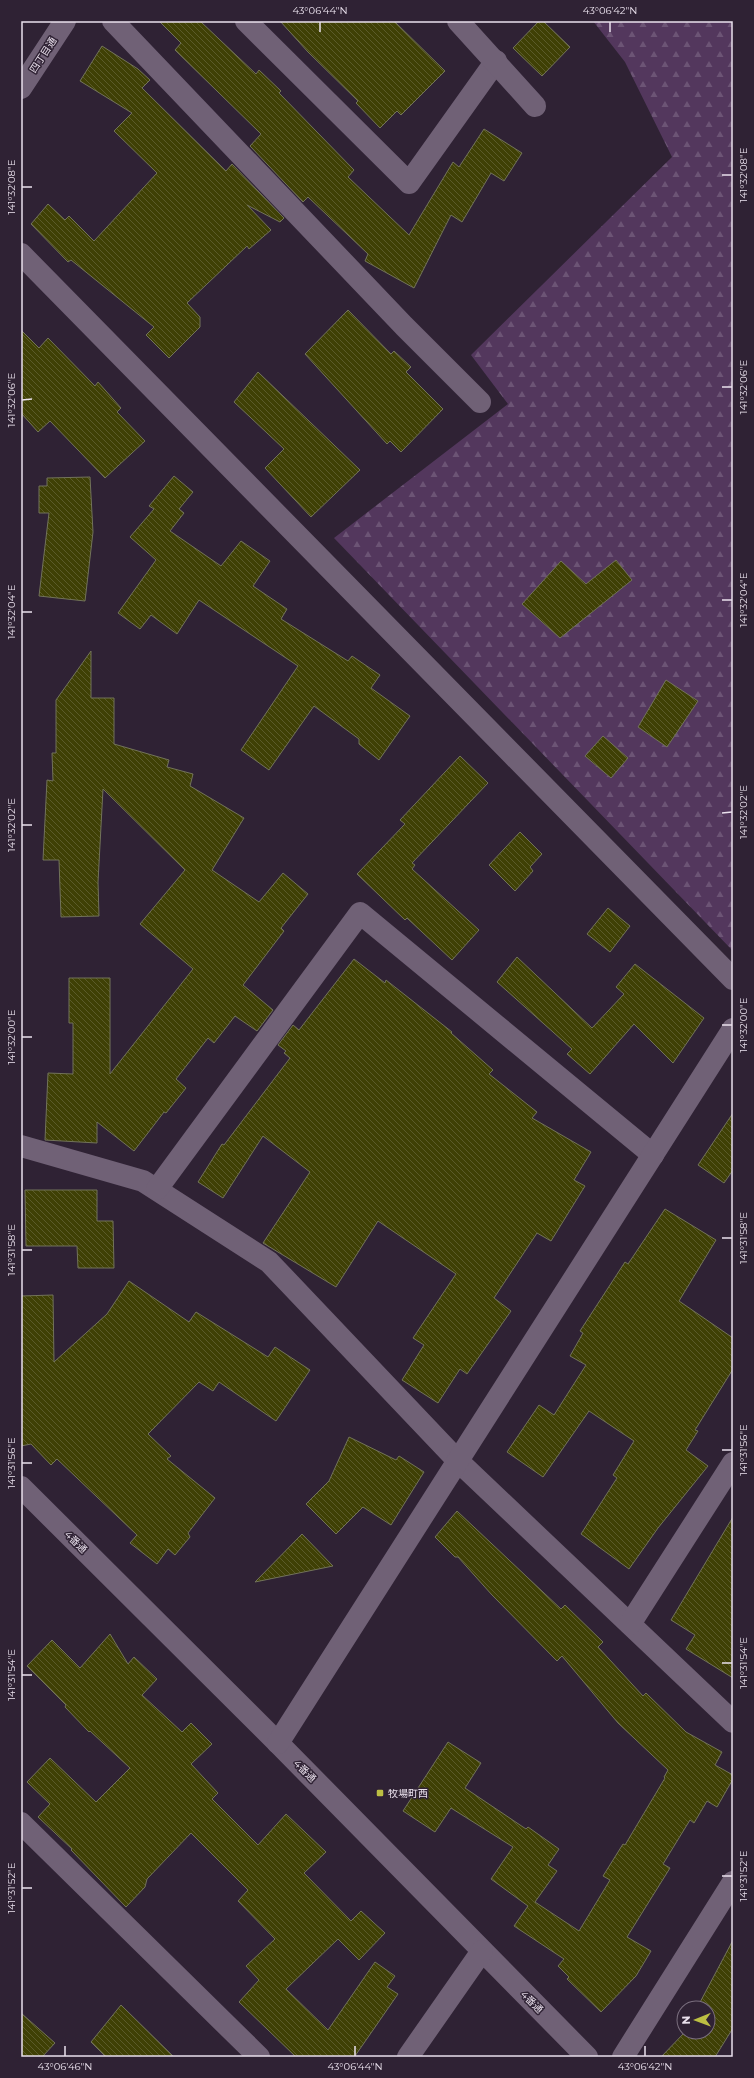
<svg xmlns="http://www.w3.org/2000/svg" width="754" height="2078" viewBox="0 0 754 2078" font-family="Montserrat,'Noto Sans JP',sans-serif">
	<defs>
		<pattern id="forest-firs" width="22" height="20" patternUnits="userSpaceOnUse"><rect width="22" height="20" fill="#53375d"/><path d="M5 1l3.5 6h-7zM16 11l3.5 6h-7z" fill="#6c5475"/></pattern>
		<pattern id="building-back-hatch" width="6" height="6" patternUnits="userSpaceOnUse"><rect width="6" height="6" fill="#3f4005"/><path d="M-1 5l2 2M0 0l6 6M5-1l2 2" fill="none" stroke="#5b5b2a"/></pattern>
	</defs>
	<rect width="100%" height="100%" fill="#2f2234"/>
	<!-- forest -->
	<polygon fill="url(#forest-firs)" points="593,21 733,21 733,951 334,538 508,404 471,355 672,157 625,62"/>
	<!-- building -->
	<g fill="url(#building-back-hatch)" stroke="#72735a">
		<polygon points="159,21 200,21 256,74 259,70 281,91 279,93 354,170 348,177 409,235 453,162 459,167 484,129 522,153 504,181 491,173 462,222 451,215 414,288 365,261 368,254 308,197 303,202 250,146 261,134 175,50 181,43"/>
		<polygon points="280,21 394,21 445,71 401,115 397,111 380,128 356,103 358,101 308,52"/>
		<polygon points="539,21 543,21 570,47 542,76 513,48"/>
		<polygon points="102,46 138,69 150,80 142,88 226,171 232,164 284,218 280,222 247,205 271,230 249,249 247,246 187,303 200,317 200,327 169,358 146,335 154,327 71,260 68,262 31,224 48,204 65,220 69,216 94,241 157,173 114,131 132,113 80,81"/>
		<polygon points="348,310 391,354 394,351 411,367 406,372 443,409 401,452 390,441 387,444 305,354"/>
		<polygon points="21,330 39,348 48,338 95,386 98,382 121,408 117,412 145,441 105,478 50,421 38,432 21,413"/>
		<polygon points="258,372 360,470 311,517 265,468 284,449 234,402"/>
		<polygon points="174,476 193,492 179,509 184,513 170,531 221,566 241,541 270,561 253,586 287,609 281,619 348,661 352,656 380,675 371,688 410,716 379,760 359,744 359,739 314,706 269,770 241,750 298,666 199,600 177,634 151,615 140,629 118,613 156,560 130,537 154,509 149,506"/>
		<polygon points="90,477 93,532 85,601 39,596 49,513 39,513 39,486 47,486 47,478"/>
		<polygon points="616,560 632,580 560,638 522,604 561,561 586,584"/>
		<polygon points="91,651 91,698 114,698 114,744 169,760 167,767 193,774 190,786 244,818 212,870 259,902 283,873 308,894 281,928 284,931 243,985 273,1010 257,1031 235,1016 214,1043 208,1038 176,1079 186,1088 166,1113 164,1112 134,1151 97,1122 97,1143 45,1140 48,1073 73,1074 73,1023 69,1023 69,978 110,978 110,1074 193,969 140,924 185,870 103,789 98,882 99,916 61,917 59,860 43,860 47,780 53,781 52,753 56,753 56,700"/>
		<polygon points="666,680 698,701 667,747 638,727"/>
		<polygon points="603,736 628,758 611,778 585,756"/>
		<polygon points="460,756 488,783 412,863 415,865 412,869 479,930 452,960 407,918 405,920 357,874 405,824 400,820"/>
		<polygon points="520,832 542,854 530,867 533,871 515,891 489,865"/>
		<polygon points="608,908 630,926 610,952 587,934"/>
		<polygon points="517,957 592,1028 624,994 616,987 635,964 704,1018 673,1063 634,1024 590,1074 567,1054 572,1049 497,982"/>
		<polygon points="354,959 385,983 386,980 452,1032 451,1033 493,1070 489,1074 537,1112 532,1118 591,1152 574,1180 585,1186 551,1241 537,1233 494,1298 511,1311 467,1374 460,1369 438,1403 402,1380 424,1345 413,1338 456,1274 378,1221 336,1287 263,1243 310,1172 263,1136 223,1198 198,1182 222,1144 224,1145 290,1058 284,1053 286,1051 278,1045 293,1025 299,1030"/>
		<polygon points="733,1113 733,1170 724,1183 698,1165"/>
		<polygon points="25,1190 97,1190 97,1221 113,1221 114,1268 78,1268 77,1246 26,1246"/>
		<polygon points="665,1209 716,1240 679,1301 733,1338 733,1369 695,1430 698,1431 686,1450 708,1466 658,1528 629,1569 581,1534 617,1478 613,1475 634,1441 589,1411 543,1477 507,1452 539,1405 554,1415 586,1365 570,1356 583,1333 580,1331 625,1262 628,1264"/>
		<polygon points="129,1281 189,1322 196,1312 268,1357 275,1347 310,1370 276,1421 219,1382 213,1391 199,1382 148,1434 171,1456 167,1459 215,1498 188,1533 190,1537 175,1555 168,1549 157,1564 130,1543 137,1535 57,1459 51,1465 31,1444 21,1446 21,1296 53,1295 54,1362 107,1314"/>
		<polygon points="349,1437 396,1460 399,1456 424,1472 391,1525 363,1507 336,1534 306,1504 329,1481"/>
		<polygon points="457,1511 561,1609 565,1605 603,1642 598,1647 643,1696 646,1693 686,1732 722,1752 715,1765 733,1775 733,1779 717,1807 707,1801 694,1823 690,1820 663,1864 670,1868 627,1937 651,1951 636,1976 601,2012 567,1979 569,1977 558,1966 564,1959 514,1926 528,1906 491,1879 513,1847 451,1808 435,1832 403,1811 448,1742 481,1763 465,1788 526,1829 528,1827 559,1849 548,1865 557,1871 535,1902 579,1931 610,1880 603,1876 623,1844 625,1845 665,1778 664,1777 668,1770 618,1723 562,1656 557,1661 492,1595 458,1557 455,1557 435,1537"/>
		<polygon points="733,1517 733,1678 686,1649 695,1635 671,1620"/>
		<polygon points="302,1534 333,1566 255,1582"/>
		<polygon points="110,1634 128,1664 134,1657 157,1679 142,1695 182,1732 191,1723 212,1744 191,1764 218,1793 212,1799 258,1845 286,1814 326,1852 304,1873 351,1921 361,1911 385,1933 359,1960 338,1939 286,1989 328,2030 375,1962 395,1976 387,1987 398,1994 355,2056 357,2057 296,2057 239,2002 259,1980 246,1966 275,1939 238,1901 248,1890 191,1833 147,1879 145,1887 126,1907 71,1850 72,1849 38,1817 50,1804 27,1782 50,1758 96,1802 130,1768 90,1731 89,1732 65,1707 66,1705 27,1666 52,1640 80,1668"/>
		<polygon points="733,1940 733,2028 715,2057 661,2057 685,2032 708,2032 708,2008 697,2008"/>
		<polygon points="121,2005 174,2057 106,2057 91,2042"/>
		<polygon points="21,2013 55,2043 42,2057 21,2057"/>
	</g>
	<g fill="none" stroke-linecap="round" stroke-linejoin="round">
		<!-- minor -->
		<g stroke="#706176" stroke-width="22">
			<polyline points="113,21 404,326 480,402"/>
			<polyline points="246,21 409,183 496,61"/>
			<polyline points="458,21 535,106"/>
			<polyline points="21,88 65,21"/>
			<polyline points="21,254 733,979"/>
			<polyline points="21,1146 143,1181 269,1262 458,1461 733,1722"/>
			<polyline points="157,1189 360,913 653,1155"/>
			<polyline points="21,1487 278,1743 587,2057"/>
			<polyline points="630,1624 733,1463"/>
			<polyline points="278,1743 733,1029"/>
			<polyline points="21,1823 259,2057"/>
			<polyline points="408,2057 482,1951"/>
			<polyline points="623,2057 733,1882"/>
		</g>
	</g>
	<!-- ticks -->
	<path fill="none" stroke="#eae1ed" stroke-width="1.5" d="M 320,22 L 320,32M 610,22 L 610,32M 722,175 L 732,175M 22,187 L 32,187M 722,387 L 732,387M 22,400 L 32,399M 722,600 L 732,600M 22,612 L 32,612M 722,813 L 732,812M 22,825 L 32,825M 722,1025 L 732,1025M 22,1037 L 32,1037M 722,1238 L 732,1238M 22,1250 L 32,1250M 722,1450 L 732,1450M 22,1463 L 32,1463M 722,1663 L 732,1663M 22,1675 L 32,1675M 722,1876 L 732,1876M 22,1888 L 32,1888M 65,2046 L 65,2056M 355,2046 L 355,2056M 645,2046 L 645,2056"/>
	<!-- markers -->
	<rect fill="#bcbf43" stroke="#2f2234" stroke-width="1.5" x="376" y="1789" width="8" height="8" rx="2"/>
	<g text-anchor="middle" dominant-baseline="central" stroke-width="3" stroke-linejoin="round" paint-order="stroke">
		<!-- street labels -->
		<g font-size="10" fill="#eae1ed" stroke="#2f2234">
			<text transform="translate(43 55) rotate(-57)">四丁目通</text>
			<text transform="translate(76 1542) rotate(45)">4番通</text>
			<text transform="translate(305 1771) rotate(45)">4番通</text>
			<text transform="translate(532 2002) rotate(45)">4番通</text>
		</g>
		<!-- poi labels -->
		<g font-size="10" fill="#eae1ed" stroke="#2f2234" text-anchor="start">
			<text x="388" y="1793">牧場町西</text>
		</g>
	</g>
	<!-- border -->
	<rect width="754" height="2078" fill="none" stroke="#2f2234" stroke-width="44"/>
	<!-- north arrow -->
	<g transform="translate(696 2020) rotate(269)"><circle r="19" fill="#2f2234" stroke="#7a6e7e"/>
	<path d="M0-3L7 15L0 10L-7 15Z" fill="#bcbf43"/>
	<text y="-6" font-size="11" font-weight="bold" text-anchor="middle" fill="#eae1ed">N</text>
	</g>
	<rect x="22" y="22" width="710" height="2034" fill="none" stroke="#eae1ed" stroke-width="1.5"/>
	<g font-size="10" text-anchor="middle" fill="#eae1ed">
		<text x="320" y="14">43°06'44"N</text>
		<text x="610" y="14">43°06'42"N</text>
		<text transform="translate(743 175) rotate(-90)" y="4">141°32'08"E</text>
		<text transform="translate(11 187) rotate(-90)" y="4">141°32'08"E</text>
		<text transform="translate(743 387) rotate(-90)" y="4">141°32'06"E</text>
		<text transform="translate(11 400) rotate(-90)" y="4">141°32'06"E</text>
		<text transform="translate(743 600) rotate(-90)" y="4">141°32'04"E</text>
		<text transform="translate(11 612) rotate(-90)" y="4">141°32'04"E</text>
		<text transform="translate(743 812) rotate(-90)" y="4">141°32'02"E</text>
		<text transform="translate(11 825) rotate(-90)" y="4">141°32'02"E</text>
		<text transform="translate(743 1025) rotate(-90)" y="4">141°32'00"E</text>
		<text transform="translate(11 1037) rotate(-90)" y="4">141°32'00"E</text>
		<text transform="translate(743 1238) rotate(-90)" y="4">141°31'58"E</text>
		<text transform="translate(11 1250) rotate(-90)" y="4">141°31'58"E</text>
		<text transform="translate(743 1450) rotate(-90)" y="4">141°31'56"E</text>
		<text transform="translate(11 1463) rotate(-90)" y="4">141°31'56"E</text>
		<text transform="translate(743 1663) rotate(-90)" y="4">141°31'54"E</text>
		<text transform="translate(11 1675) rotate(-90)" y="4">141°31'54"E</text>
		<text transform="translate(743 1876) rotate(-90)" y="4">141°31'52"E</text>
		<text transform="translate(11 1888) rotate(-90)" y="4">141°31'52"E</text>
		<text x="65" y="2070">43°06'46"N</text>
		<text x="355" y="2070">43°06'44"N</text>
		<text x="645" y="2070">43°06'42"N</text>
	</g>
</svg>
